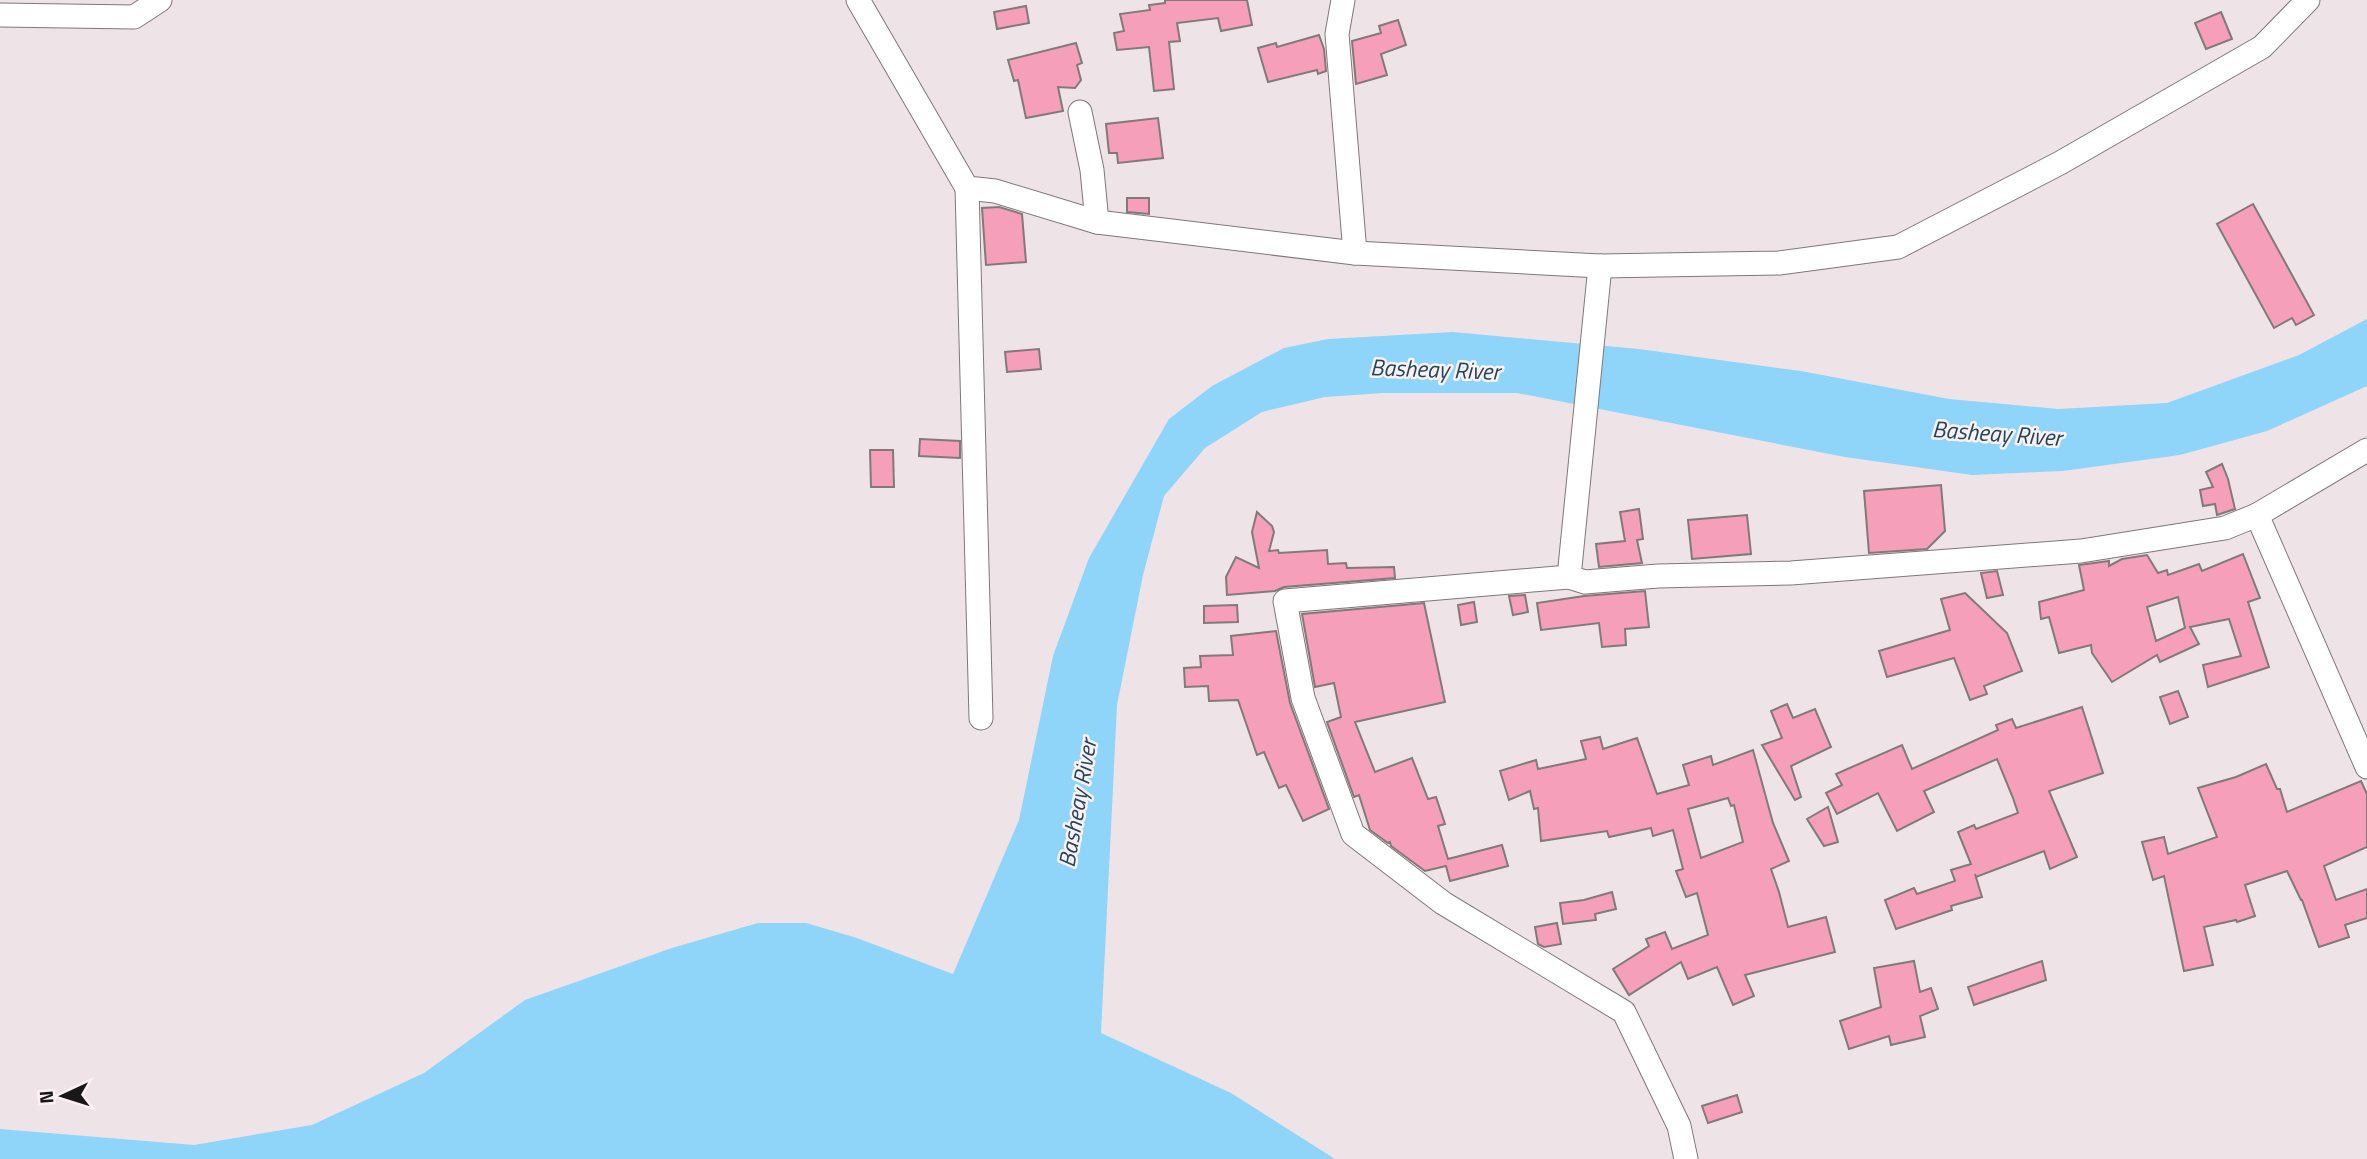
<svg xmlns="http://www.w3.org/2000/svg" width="2367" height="1159" viewBox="0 0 2367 1159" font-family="'Titillium Web',sans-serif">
	<rect width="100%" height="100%" fill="#eee4e7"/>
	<!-- water -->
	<polygon fill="#8fd4f9" points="2367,319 2367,386 2267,431 2180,455 2063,471 1972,475 1845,457 1517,393 1383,393 1325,397 1262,412 1205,448 1164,496 1143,575 1117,705 1101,1033 1231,1093 1335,1159 0,1159 0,1129 194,1145 312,1125 424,1073 525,1000 672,948 758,923 806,923 857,938 953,974 1019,820 1053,656 1089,558 1169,419 1212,386 1284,348 1328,339 1453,332 1639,349 1801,371 1949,399 2058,409 2167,403 2299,355"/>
	<!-- building -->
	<g fill="#f69fba" stroke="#82797b" stroke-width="2" fill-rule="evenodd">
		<polygon points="1165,0 1247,0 1252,25 1221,31 1218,18 1177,23 1180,41 1169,42 1174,89 1154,91 1149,47 1117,50 1114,33 1124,31 1120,14 1150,10 1149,5 1165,3"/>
		<polygon points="1026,6 1029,23 997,29 994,12"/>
		<polygon points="2221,12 2232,39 2206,49 2195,23"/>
		<polygon points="1398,20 1406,45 1381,54 1387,75 1356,84 1352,41 1381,33 1379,26"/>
		<polygon points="1319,35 1324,49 1326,71 1318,74 1317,70 1268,82 1258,48 1276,43 1277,47"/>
		<polygon points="1076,43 1082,63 1077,65 1081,80 1075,88 1058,87 1063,111 1026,118 1018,80 1014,81 1008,60"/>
		<polygon points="1158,118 1163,158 1118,163 1117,153 1109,153 1106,124"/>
		<polygon points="1127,198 1149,198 1149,214 1127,212"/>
		<polygon points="2253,204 2314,315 2296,325 2292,318 2274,328 2217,224"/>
		<polygon points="999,207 1022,214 1026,262 986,265 982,208"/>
		<polygon points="1039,349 1041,369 1007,372 1005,352"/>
		<polygon points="920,439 960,441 960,458 919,456"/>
		<polygon points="870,450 893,450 894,487 871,487"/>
		<polygon points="2222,464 2228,479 2235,509 2217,515 2215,504 2203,506 2200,490 2213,487 2206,472"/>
		<polygon points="1941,485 1945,531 1927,549 1869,553 1864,491"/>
		<polygon points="1639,509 1643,539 1637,540 1642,563 1599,567 1596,544 1625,541 1620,512"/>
		<polygon points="1257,512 1272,526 1274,532 1269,551 1278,550 1279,553 1327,550 1328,564 1346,563 1347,568 1394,567 1395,578 1284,587 1275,591 1227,595 1226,577 1236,557 1259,568 1252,532"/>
		<polygon points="1747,515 1751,554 1692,559 1688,520"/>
		<path d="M 2243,554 L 2260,598 L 2248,602 L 2269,667 L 2208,687 L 2203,665 L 2241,656 L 2229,619 L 2190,627 L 2199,644 L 2160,662 L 2157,655 L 2112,682 L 2092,653 L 2091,645 L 2059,653 L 2049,617 L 2041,619 L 2039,602 L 2084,590 L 2079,565 L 2109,561 L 2109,566 L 2122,559 L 2147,555 L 2158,573 L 2167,570 L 2168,575 L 2199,564 L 2202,571 ZM 2178,597 L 2185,628 L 2156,641 L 2147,607 Z"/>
		<polygon points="1997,571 2003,595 1987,598 1981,573"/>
		<polygon points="1645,591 1649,627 1625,629 1626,645 1602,647 1599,623 1541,630 1537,603 1584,596"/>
		<polygon points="1965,593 2007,633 2022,671 1984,686 1987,694 1970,700 1954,658 1887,677 1879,651 1950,630 1941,599"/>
		<polygon points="1525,595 1528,612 1513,615 1509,596"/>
		<polygon points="1474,602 1477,622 1461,625 1458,605"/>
		<polygon points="1424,603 1445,702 1355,722 1375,772 1412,758 1428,799 1436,797 1445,824 1438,826 1448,859 1502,845 1508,866 1450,881 1446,866 1425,871 1391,846 1390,842 1388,843 1370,830 1359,795 1354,797 1327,722 1341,717 1334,683 1315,687 1302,614"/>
		<polygon points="1237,605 1238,622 1204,623 1204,606"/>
		<polygon points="1276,631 1290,703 1329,809 1303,821 1286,785 1279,788 1264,752 1257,755 1238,700 1209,701 1208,686 1185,687 1184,668 1201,667 1200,656 1233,655 1231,636"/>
		<polygon points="2178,691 2188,717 2170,724 2160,697"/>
		<polygon points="1787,704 1793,718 1815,709 1831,747 1791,766 1801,797 1795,800 1762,745 1782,738 1771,711"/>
		<polygon points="2082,707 2103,773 2049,791 2077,857 2050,869 2044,851 1976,877 1975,874 1982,897 1951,906 1952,910 1896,929 1885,900 1914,888 1917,894 1955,881 1951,870 1971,864 1958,832 1974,825 1976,829 2018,813 2013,798 1997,759 1924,791 1934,812 1897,831 1878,793 1837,814 1826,793 1842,785 1836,774 1902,745 1912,769 1998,730 1996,725 2012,719 2016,728"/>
		<path d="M 1600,737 L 1603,749 L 1637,738 L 1657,794 L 1689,785 L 1683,765 L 1711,756 L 1713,765 L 1753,750 L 1773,823 L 1789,861 L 1771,869 L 1779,892 L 1788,927 L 1826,917 L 1835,952 L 1745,975 L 1754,996 L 1733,1005 L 1717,967 L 1688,979 L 1681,962 L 1629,995 L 1613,969 L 1649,946 L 1646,939 L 1665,932 L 1672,949 L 1708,935 L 1697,893 L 1686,897 L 1676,871 L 1683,869 L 1673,830 L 1653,836 L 1651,828 L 1609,837 L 1607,831 L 1541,841 L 1538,808 L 1534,809 L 1530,791 L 1509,800 L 1500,771 L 1536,760 L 1538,769 L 1586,759 L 1581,741 ZM 1728,798 L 1731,806 L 1734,805 L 1743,842 L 1701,858 L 1688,809 Z"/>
		<polygon points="2266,764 2277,789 2280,789 2287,812 2361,781 2367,794 2367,847 2324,866 2336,900 2367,889 2367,918 2345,925 2349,937 2319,947 2302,900 2301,900 2287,871 2245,885 2255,916 2237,922 2236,920 2204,927 2213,965 2184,971 2164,876 2153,880 2142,842 2164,837 2168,854 2217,837 2198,788 2236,777"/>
		<polygon points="1828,807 1838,842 1824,846 1807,819"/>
		<polygon points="1612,892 1616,909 1595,914 1596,920 1563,924 1560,903 1584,900"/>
		<polygon points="1557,923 1561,944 1544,947 1538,944 1535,927"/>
		<polygon points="1914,961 1920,992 1931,988 1938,1009 1920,1016 1925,1037 1891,1045 1889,1036 1849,1049 1840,1021 1881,1007 1874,968"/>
		<polygon points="2042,961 2046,980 1974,1005 1968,987"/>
		<polygon points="1737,1095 1742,1112 1708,1123 1702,1106"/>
	</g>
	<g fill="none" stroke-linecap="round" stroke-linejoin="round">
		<!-- minor casing -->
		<g stroke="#7f7779" stroke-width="25">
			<g id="minor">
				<polyline points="858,0 967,188 995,191 1097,222 1355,253 1600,266 1779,263 1898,247 2060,163 2262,47 2308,0"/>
				<polyline points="1343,0 1337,34 1355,253"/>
				<polyline points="0,15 134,17 160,0"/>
				<polyline points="1080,112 1092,170 1097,222"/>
				<polyline points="967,188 981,718"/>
				<polyline points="1600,266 1569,577 1585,582 1658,576 1791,573 2081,551 2225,528 2257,515 2367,450"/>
				<polyline points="2257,515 2367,767"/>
				<polyline points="1569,577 1285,601 1303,698 1353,834 1443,903 1624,1012 1679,1126 1686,1159"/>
			</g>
		</g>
		<!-- minor -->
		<use href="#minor" stroke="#fff" stroke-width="23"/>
	</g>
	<g text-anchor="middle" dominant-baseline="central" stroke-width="5" stroke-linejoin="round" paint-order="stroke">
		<!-- water labels -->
		<g font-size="23" font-style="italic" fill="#20475b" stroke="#fbf1f4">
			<text transform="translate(1435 369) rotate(2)">Basheay River</text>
			<text transform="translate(1997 433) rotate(4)">Basheay River</text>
			<text transform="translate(1077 803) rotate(-80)">Basheay River</text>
		</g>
	</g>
	<!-- north arrow -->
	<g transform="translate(63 1096) rotate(266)" stroke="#fbf1f4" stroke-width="5" paint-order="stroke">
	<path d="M0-5L12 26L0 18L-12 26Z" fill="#1a1718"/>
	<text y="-10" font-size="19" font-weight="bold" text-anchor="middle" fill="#1a1718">N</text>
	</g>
</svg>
